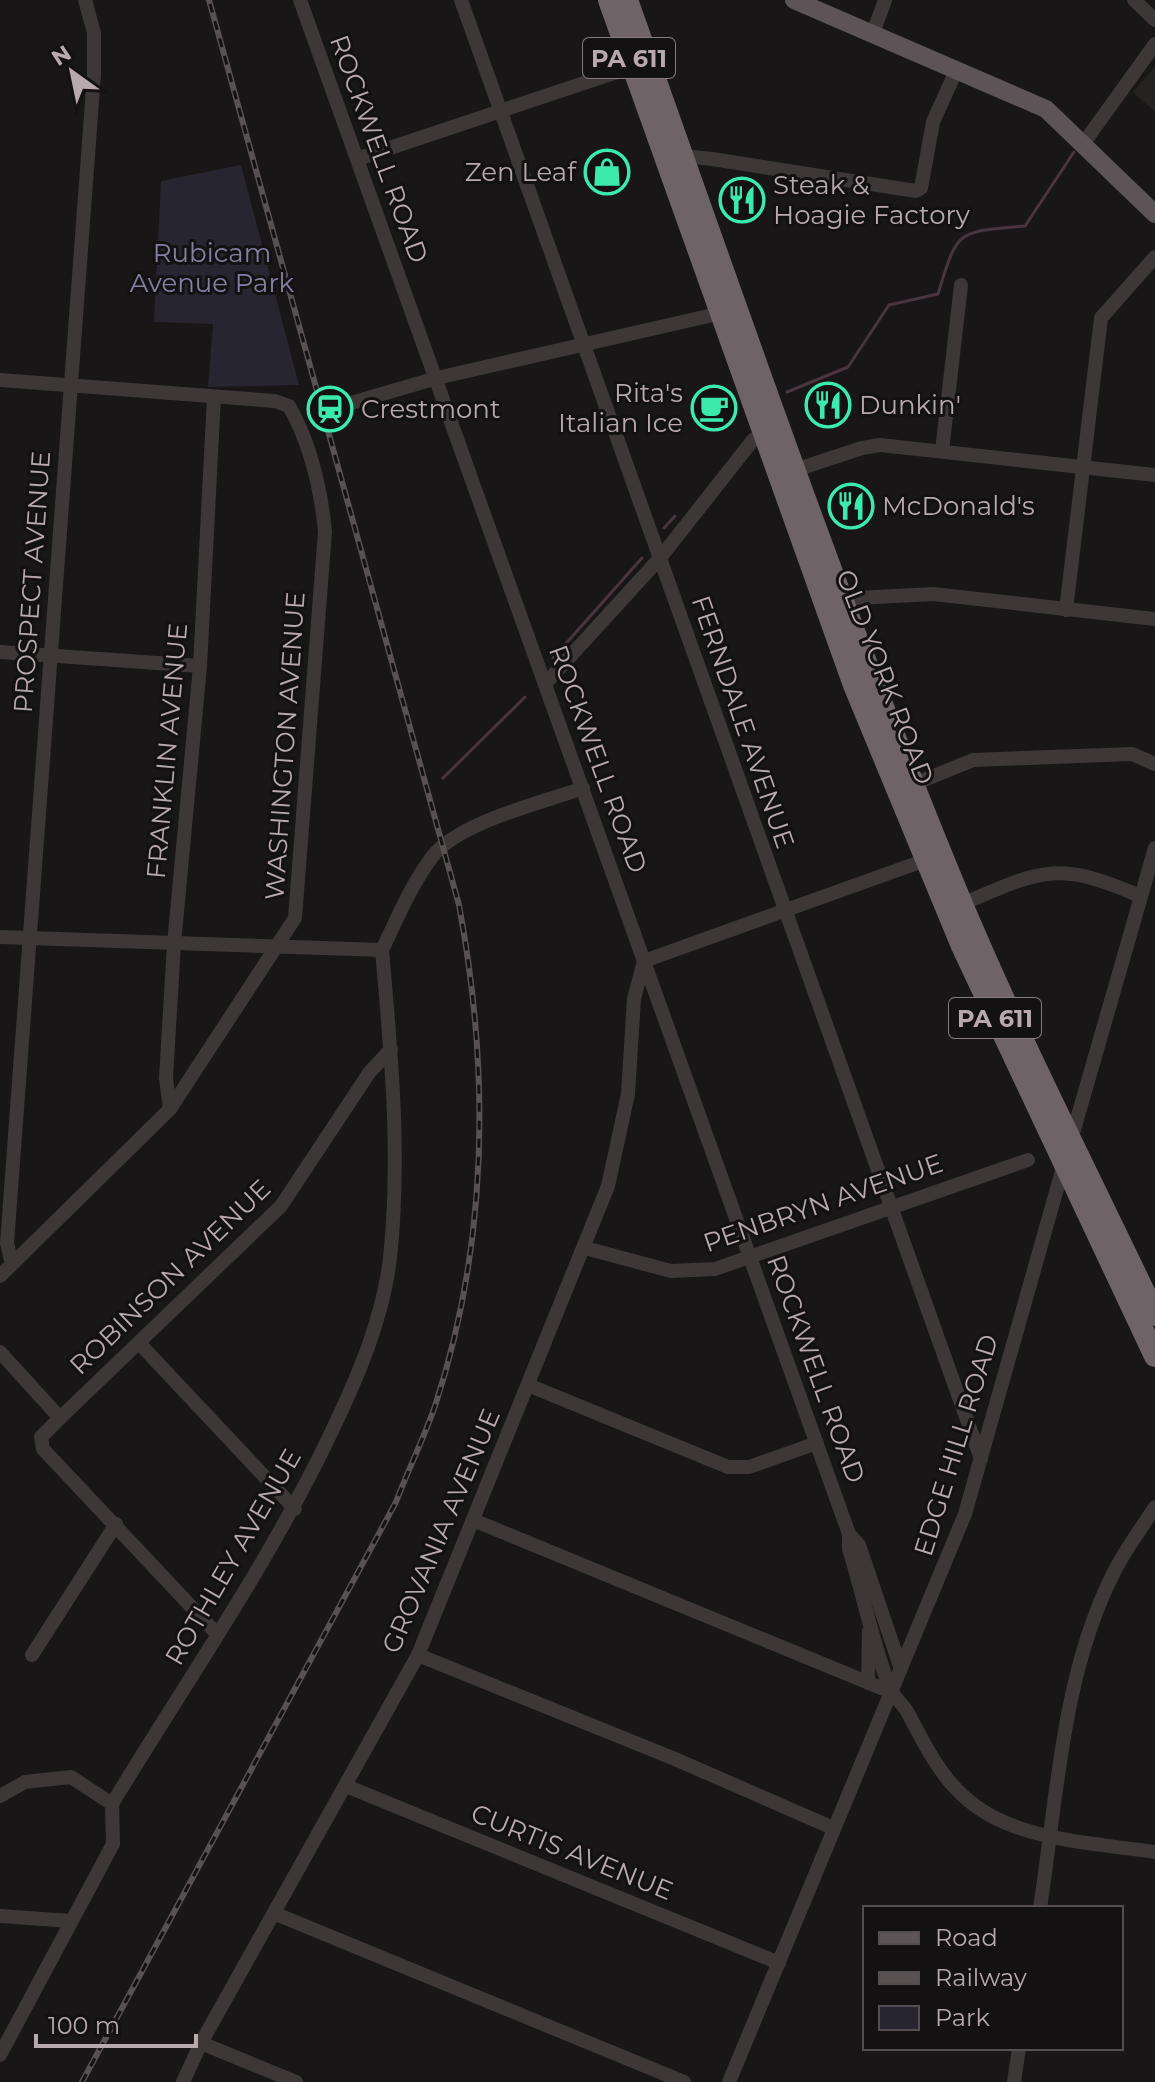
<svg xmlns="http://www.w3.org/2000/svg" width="1155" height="2082" viewBox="0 0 1155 2082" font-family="Montserrat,sans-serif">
	<rect width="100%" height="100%" fill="#181616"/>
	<!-- built -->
	<polygon fill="#252222" points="1155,67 1155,112 1133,92"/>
	<!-- green -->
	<polygon fill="#272630" points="241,165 299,385 208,387 213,324 154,322 161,181"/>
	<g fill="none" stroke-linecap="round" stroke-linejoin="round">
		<!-- stream -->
		<g stroke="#48353f" stroke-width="3">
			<path d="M 787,392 L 848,367 L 889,305 L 938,294 C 958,228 957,232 1025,226 L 1074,152"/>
			<polyline points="664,528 675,516"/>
			<polyline points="553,658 642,558"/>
			<polyline points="443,778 525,697"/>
		</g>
		<!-- minor -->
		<g stroke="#3d3738" stroke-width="14">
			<path d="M 300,0 L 849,1534 L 849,1549 C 863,1594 873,1644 890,1689 C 894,1697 903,1704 908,1713 C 933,1761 953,1801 1006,1823 C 1052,1842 1106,1845 1155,1852"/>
			<polyline points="461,0 981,1459"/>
			<polyline points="1134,0 1155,20"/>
			<polyline points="873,33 885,0"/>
			<polyline points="1083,144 1155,44"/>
			<polyline points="357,159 632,67"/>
			<polyline points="676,162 693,157 712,159 916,191 921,188 933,122 956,71"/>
			<path d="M 0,380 L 275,401 L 289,406 C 310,443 321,490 325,532 L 295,918 L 170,1109 L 0,1276"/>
			<polyline points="351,403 437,378 726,312"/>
			<polyline points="942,451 961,285"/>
			<polyline points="789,472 862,448 880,445 1155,475"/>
			<polyline points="837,599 933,594 1155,619"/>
			<polyline points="1066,610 1101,318 1155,257"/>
			<polyline points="0,652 200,666"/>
			<polyline points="545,684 660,558 753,440 766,432"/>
			<polyline points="907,787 973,760 1132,754 1155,764"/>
			<path d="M 962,904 C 1041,870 1058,860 1140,896"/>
			<path d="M 0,937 L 382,950 C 397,919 411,885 432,857 C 458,822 542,803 583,788"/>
			<polyline points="170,1109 166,1078 174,944 200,666 214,397"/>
			<polyline points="1071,1140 1155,848"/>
			<polyline points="585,1248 671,1271 715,1269 1028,1160"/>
			<polyline points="12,1264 7,1243 94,75 94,33 85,0"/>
			<polyline points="139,1343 295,1509"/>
			<polyline points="0,1352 60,1418 41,1437 43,1449 217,1634"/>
			<polyline points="528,1385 728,1467 749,1467 817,1443"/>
			<polyline points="60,1418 281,1206 369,1073 391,1049"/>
			<polyline points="473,1520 891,1692"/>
			<polyline points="849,1534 859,1545 901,1669"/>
			<polyline points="32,1655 116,1524"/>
			<polyline points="418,1655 675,1759 833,1828"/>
			<polyline points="868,1683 869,1631"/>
			<polyline points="346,1786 779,1963"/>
			<polyline points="0,1796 25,1782 71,1777 112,1804"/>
			<path d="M 1040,1908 C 1057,1798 1062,1675 1113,1574 C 1124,1551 1141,1529 1155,1507"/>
			<polyline points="276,1914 684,2082"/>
			<polyline points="0,1916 71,1921"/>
			<polyline points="201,2043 296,2082"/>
			<path d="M 0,2055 L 113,1844 L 112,1804 C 186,1682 269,1563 330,1435 C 357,1379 383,1319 390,1258 C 401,1155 391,1053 382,950"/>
			<polyline points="183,2082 201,2043 418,1655 608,1186 628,1094 634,999 644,961 934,857"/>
			<polyline points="729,2082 965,1514 1064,1164"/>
			<polyline points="1014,2082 1019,2048"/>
		</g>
		<!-- major -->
		<polyline stroke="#5c5456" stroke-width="18" points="794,0 1046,109 1155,214"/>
		<!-- highway -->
		<g stroke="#6e6467" stroke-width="22">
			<polyline points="609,0 854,685 962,946 1155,1356"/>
			<path d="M 627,0 C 735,302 838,606 961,902 C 1020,1042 1090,1177 1155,1315"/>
		</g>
		<!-- rail casing -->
		<g stroke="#585152" stroke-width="6">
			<path id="rail" d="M 82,2082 L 396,1502 C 408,1470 424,1438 435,1406 C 488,1244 490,1072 459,905 L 209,0"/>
		</g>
		<!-- rail -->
		<use href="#rail" stroke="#131111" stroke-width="3" stroke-dasharray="9" stroke-linecap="butt"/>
	</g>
	<!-- icons -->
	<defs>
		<g id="shop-ring" transform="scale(2.3)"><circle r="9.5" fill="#131111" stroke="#3ceaad" stroke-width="1.5"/><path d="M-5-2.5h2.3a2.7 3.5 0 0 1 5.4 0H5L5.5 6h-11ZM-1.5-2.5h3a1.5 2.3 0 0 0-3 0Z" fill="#3ceaad"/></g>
		<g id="restaurant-ring" transform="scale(2.3)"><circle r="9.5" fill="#131111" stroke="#3ceaad" stroke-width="1.5"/><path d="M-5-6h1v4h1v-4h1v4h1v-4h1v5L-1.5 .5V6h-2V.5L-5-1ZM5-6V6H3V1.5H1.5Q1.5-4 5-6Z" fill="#3ceaad"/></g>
		<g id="cafe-ring" transform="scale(2.3)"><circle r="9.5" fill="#131111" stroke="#3ceaad" stroke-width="1.5"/><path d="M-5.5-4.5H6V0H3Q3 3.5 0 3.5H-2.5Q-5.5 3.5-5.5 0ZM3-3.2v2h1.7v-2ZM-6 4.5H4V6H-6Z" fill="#3ceaad"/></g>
		<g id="station-ring" transform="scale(2.3)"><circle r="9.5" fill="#131111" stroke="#3ceaad" stroke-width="1.5"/><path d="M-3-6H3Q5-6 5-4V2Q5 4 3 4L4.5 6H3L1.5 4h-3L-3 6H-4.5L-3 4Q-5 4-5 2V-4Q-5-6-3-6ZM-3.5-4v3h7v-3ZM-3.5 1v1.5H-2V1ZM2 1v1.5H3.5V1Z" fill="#3ceaad"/></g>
	</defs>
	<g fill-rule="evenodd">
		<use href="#shop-ring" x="607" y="172"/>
		<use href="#restaurant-ring" x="742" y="200"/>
		<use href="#restaurant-ring" x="828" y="405"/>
		<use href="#cafe-ring" x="714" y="408"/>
		<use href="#station-ring" x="330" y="409"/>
		<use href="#restaurant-ring" x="851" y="506"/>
	</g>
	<g text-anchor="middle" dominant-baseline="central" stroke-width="6" stroke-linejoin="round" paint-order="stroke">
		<!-- shield labels -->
		<g fill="#131111" stroke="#867b7f" stroke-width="2">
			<rect x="583" y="38" width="92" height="40" rx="6"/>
			<rect x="949" y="998" width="92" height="40" rx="6"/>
		</g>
		<g font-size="24" font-weight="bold" fill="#b8a9ae">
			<text x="629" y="58">PA 611</text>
			<text x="995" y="1018">PA 611</text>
		</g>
		<!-- street labels -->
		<g font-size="26" fill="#b8a9ae" stroke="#131111">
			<text transform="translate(379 149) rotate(70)">ROCKWELL ROAD</text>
			<text transform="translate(32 582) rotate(-86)">PROSPECT AVENUE</text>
			<text transform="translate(885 677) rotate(69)">OLD YORK ROAD</text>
			<text transform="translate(743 722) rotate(71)">FERNDALE AVENUE</text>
			<text transform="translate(285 746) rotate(-86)">WASHINGTON AVENUE</text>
			<text transform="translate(167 751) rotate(-85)">FRANKLIN AVENUE</text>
			<text transform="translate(598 759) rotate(70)">ROCKWELL ROAD</text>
			<text transform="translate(823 1203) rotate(-19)">PENBRYN AVENUE</text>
			<text transform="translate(170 1277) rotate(-44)">ROBINSON AVENUE</text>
			<text transform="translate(816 1369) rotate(70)">ROCKWELL ROAD</text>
			<text transform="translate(956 1445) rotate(-73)">EDGE HILL ROAD</text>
			<text transform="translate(441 1531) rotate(-67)">GROVANIA AVENUE</text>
			<text transform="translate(233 1557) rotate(-60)">ROTHLEY AVENUE</text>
			<text transform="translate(572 1852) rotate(22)">CURTIS AVENUE</text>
		</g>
		<!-- poi labels -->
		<g font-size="26" fill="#b8a9ae" stroke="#131111" text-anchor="start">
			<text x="576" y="172" text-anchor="end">Zen Leaf</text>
			<text x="773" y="185">Steak &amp;<tspan x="773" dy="30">Hoagie Factory</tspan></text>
			<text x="683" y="393" text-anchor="end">Rita's<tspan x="683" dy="30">Italian Ice</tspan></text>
			<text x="859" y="405">Dunkin'</text>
			<text x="361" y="409">Crestmont</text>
			<text x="882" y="506">McDonald's</text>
		</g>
		<!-- park labels -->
		<g font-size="26" fill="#8281a2" stroke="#131111">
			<text x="212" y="253">Rubicam<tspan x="212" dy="30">Avenue Park</tspan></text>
		</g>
	</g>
	<!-- legend -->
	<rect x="863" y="1906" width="260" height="144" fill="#131111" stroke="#554e50" stroke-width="2"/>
	<rect x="879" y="1932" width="40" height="12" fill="#5c5456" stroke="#554e50" stroke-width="2"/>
	<text x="935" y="1946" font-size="24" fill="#b8a9ae">Road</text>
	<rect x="879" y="1972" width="40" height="12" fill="#585152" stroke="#554e50" stroke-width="2"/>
	<text x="935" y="1986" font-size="24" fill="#b8a9ae">Railway</text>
	<rect x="879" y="2006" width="40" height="24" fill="#272630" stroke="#554e50" stroke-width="2"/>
	<text x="935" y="2026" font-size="24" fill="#b8a9ae">Park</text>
	<!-- north arrow -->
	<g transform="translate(72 72) rotate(327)" stroke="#131111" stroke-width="6" paint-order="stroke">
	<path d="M0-6L14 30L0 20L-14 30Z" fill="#b8a9ae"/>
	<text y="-12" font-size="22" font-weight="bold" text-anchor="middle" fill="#b8a9ae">N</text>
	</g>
	<!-- scale -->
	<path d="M36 2034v12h160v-12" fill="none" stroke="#b8a9ae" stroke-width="4"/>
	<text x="48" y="2034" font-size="24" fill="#b8a9ae" stroke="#131111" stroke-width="6" paint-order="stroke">100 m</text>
</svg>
